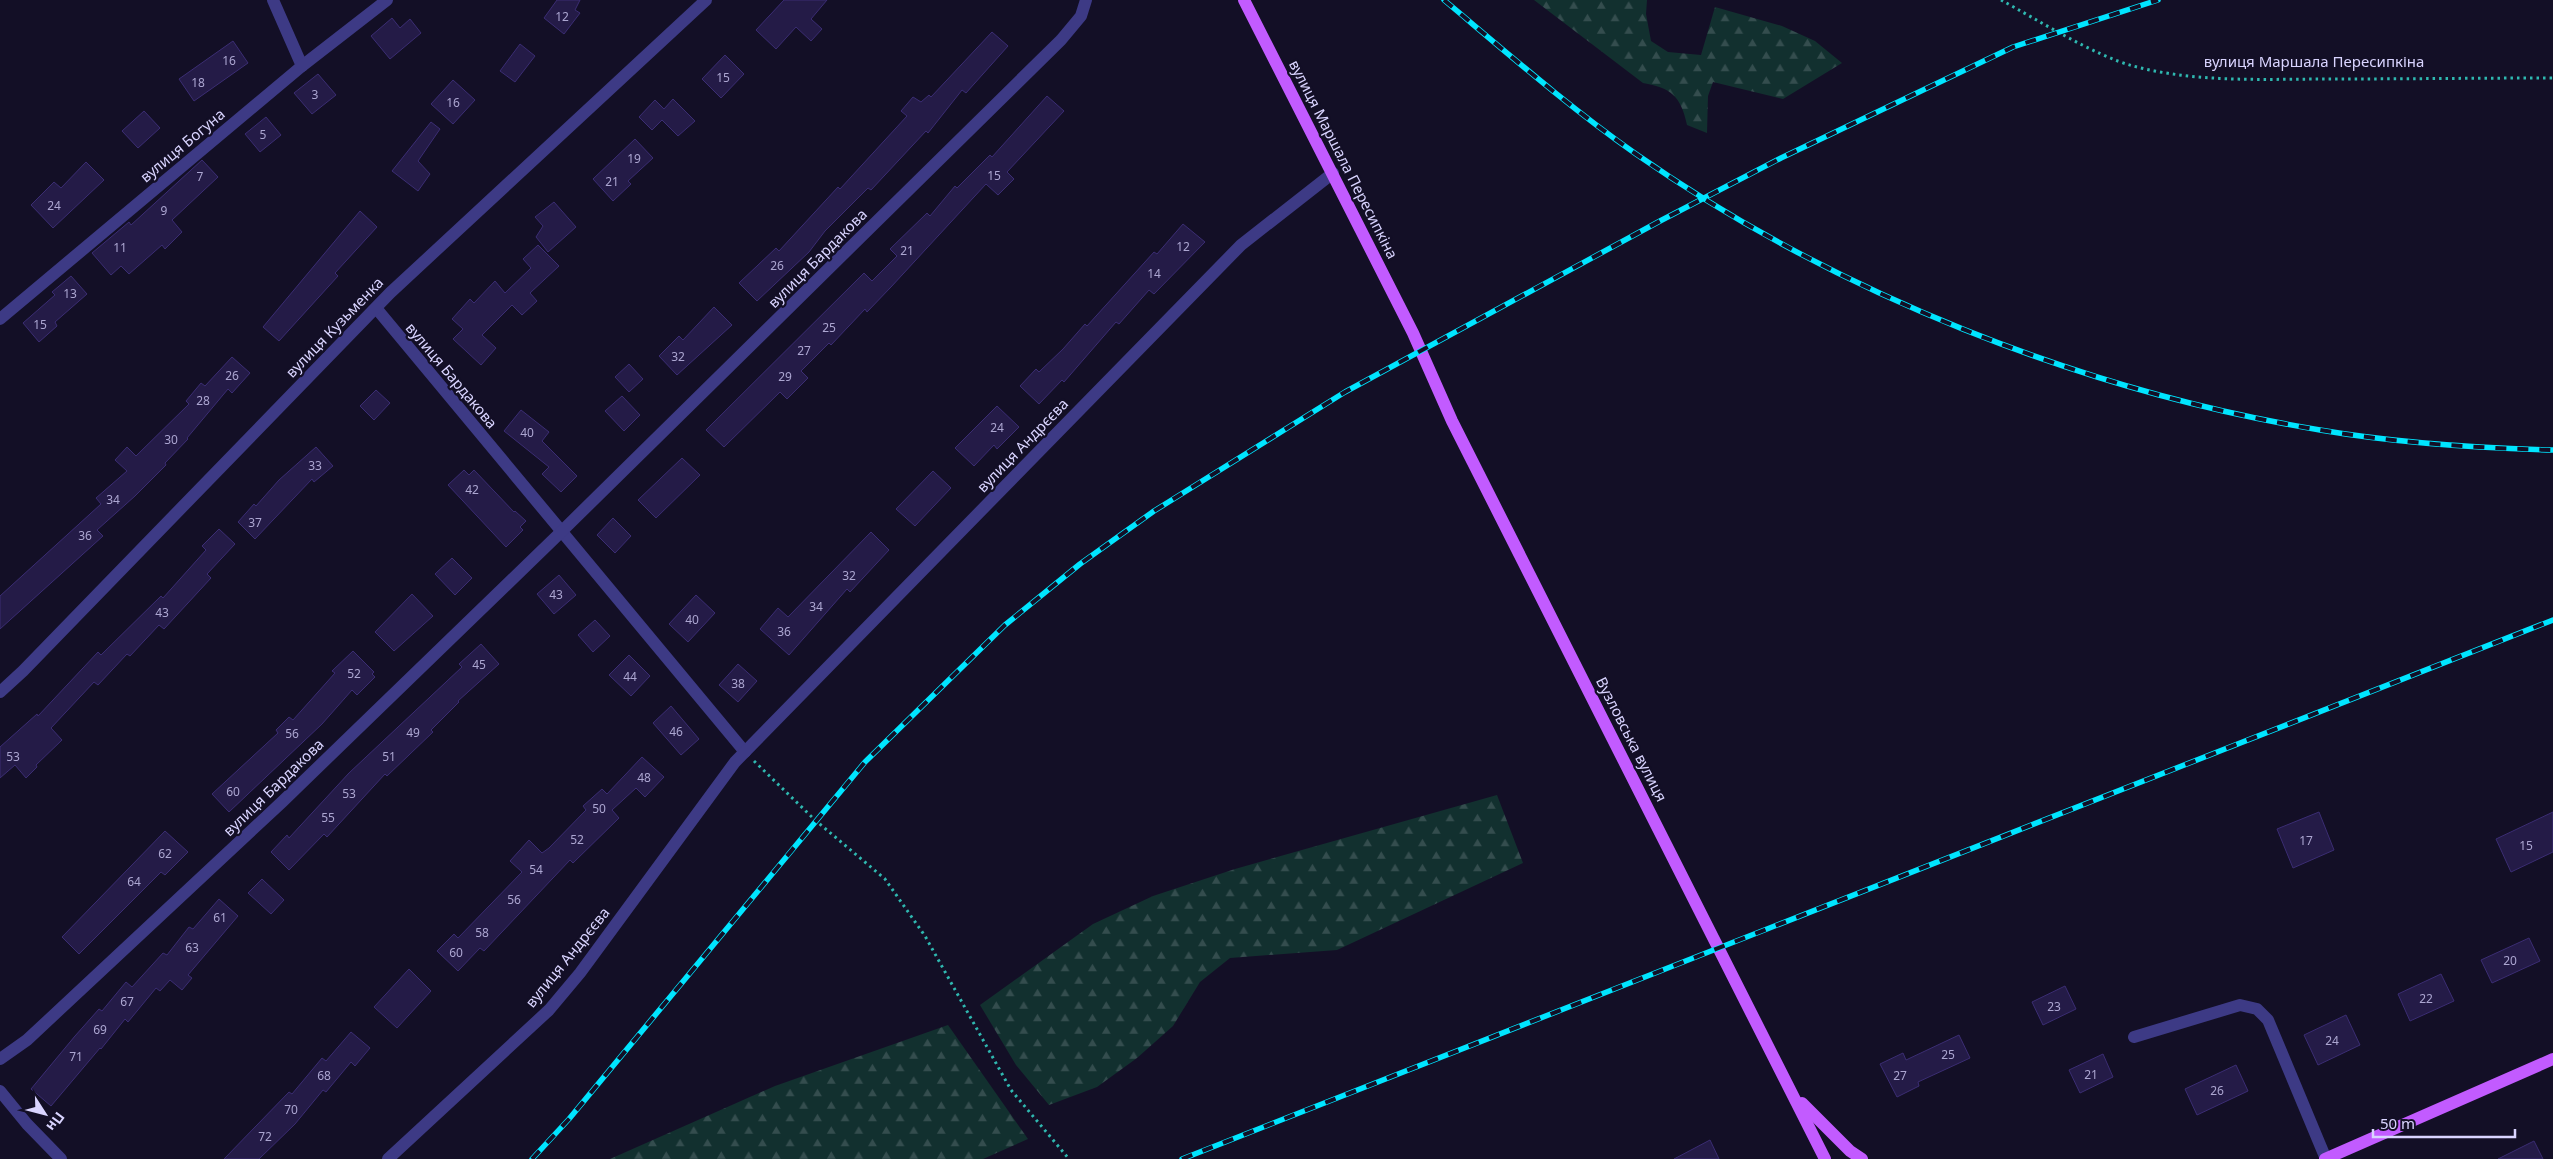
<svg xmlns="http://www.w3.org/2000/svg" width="2553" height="1159" viewBox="0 0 2553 1159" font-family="'Noto Sans',sans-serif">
	<defs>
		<pattern id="forest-firs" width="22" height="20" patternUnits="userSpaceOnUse" patternTransform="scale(1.25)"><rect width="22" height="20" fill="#12302f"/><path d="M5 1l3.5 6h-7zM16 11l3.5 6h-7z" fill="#344d4e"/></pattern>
	</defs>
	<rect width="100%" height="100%" fill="#130f26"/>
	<!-- forest -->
	<g fill="url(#forest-firs)">
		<path d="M 1534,0 L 1647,0 L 1646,14 L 1651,41 L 1668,52 L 1701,55 L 1715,7 L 1782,26 L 1815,41 L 1842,63 L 1783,99 L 1713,82 L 1708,96 L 1707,133 L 1687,125 C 1681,96 1671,88 1643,83 Z"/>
		<polygon points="1497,795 1523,863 1337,950 1230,958 1200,982 1173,1026 1137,1058 1097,1087 1049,1105 1016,1065 980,1005 1093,924 1153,896 1235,869"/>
		<polygon points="948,1025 1028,1139 983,1159 610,1159 775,1086"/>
	</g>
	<!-- building -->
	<g fill="#241b47" stroke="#3b2d73">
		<polygon points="557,0 580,0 575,10 580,13 564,34 544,18"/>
		<polygon points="784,0 827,0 811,19 822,29 811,41 796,27 776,49 756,30"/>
		<polygon points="392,18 400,28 410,19 421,33 390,59 371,36"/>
		<polygon points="992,32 1008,46 966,93 962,90 928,133 926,131 871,190 868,188 825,231 809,252 757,301 739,283 776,248 779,251 838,187 840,189 907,116 901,111 913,97 921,102 929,95 931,97"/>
		<polygon points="233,41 248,63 194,101 179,79"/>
		<polygon points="520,44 535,56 515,82 500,71"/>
		<polygon points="725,55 744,74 721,98 702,79"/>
		<polygon points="318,74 336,95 312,114 294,93"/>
		<polygon points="453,80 475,100 453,124 431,104"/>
		<polygon points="1047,96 1064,111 1007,172 1014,179 998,195 986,184 891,287 867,312 865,309 831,345 829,343 801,371 808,378 787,399 780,392 724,447 706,430 864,273 872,281 897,256 890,249 927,213 930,216 955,186 957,188 990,155 992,157"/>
		<polygon points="673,99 695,121 678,136 662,120 652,130 639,117 655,100 664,109"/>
		<polygon points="144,111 160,128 138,148 122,131"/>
		<polygon points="266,117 281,135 260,152 245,134"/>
		<polygon points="431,122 440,129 418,161 430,174 418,191 392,171"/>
		<polygon points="635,139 653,158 628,181 631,184 613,201 593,179"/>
		<polygon points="202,160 218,177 172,220 182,232 165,249 162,245 129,274 121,266 111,275 92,253 129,222 131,225"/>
		<polygon points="86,162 104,180 53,228 31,205 54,182 61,188"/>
		<polygon points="554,202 576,227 548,252 536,237 543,226 535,217"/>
		<polygon points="360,211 377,227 335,273 338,276 279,341 263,327"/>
		<polygon points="1183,224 1205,242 1154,294 1149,290 1119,324 1116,322 1064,382 1062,380 1039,404 1020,386 1036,369 1039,372 1063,349 1085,324 1087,326 1154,252 1157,254"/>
		<polygon points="538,245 559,266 530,293 537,301 522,315 512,305 482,335 496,348 481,365 453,339 463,329 452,319 470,299 474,303 495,281 505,293 531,268 523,259"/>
		<polygon points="71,276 87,294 55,322 57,326 39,342 23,323 55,295 52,292"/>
		<polygon points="714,307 732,325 677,375 659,356 679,336 683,340"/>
		<polygon points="232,357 250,373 232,393 228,389 187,438 188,439 165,463 166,465 135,496 97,530 103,536 0,629 0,596 101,504 96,498 127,471 115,460 127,447 136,456 189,404 186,401 201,383 205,386"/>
		<polygon points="629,364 643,379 629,392 615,377"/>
		<polygon points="376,390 390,403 374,420 360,406"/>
		<polygon points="622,396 640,415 624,431 605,411"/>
		<polygon points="997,406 1019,427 997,449 994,445 974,466 955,448"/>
		<polygon points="521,410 549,432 542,441 577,476 561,492 542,474 549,467 504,431"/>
		<polygon points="316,447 333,466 314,482 312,479 255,539 238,522 254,504 256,506 279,480"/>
		<polygon points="682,458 700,475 656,518 638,500"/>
		<polygon points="464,470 469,475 474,470 514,512 515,511 526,521 520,527 523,530 506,547 448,485"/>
		<polygon points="933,471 951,488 915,526 896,509"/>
		<polygon points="613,518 631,536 615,553 597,535"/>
		<polygon points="219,529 235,544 207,574 211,578 164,629 159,625 130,656 127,654 98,685 94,682 51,728 62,740 36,765 37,767 26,778 15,765 0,778 0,747 37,714 38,716 98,652 101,655 161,596 163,598 206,550 202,546"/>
		<polygon points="871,532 889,550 850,592 847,589 789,655 760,629 778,608 788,617"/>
		<polygon points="452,558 472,578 455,595 435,574"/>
		<polygon points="559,575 576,595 554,614 537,594"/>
		<polygon points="412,594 433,616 394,651 375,632"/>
		<polygon points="696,595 715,613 688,642 669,624"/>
		<polygon points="595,620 610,636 593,652 578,635"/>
		<polygon points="481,644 499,664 458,701 459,702 431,730 433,732 387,776 385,774 327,837 324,834 289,870 271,852 287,835 289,838 349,773 462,667 459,664"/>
		<polygon points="353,651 374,672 372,674 375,677 357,695 352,690 322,724 229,812 212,794 278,733 276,730 289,717 293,720 335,673 332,671"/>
		<polygon points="629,655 650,676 631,696 609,675"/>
		<polygon points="738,664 757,681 738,702 719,685"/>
		<polygon points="671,706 699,739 681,755 653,723"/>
		<polygon points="642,757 664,777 645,797 636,788 612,810 619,818 573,863 570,860 484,951 480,948 458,971 437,951 454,934 458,938 522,872 510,861 529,840 542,853 549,848 586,810 583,806 602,789 607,794"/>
		<polygon points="2319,812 2334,850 2293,868 2277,829"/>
		<polygon points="2553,812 2553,852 2511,872 2496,839"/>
		<polygon points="165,831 188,852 165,875 161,872 79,954 62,937"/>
		<polygon points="262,879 284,900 271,914 248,893"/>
		<polygon points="219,899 238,916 188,975 192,978 182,990 170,980 160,991 156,988 128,1022 125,1019 101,1049 100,1048 51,1106 31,1089 75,1036 99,1009 102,1011 126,982 132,987 163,953 167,955 189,927 193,929"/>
		<polygon points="2529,938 2540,961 2492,983 2481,960"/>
		<polygon points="409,969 431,991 397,1028 374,1007"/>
		<polygon points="2441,974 2454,1001 2410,1021 2398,994"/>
		<polygon points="2065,986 2076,1009 2043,1025 2032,1002"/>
		<polygon points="2346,1015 2360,1045 2318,1065 2304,1035"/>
		<polygon points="351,1032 370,1048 355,1066 351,1062 326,1092 323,1090 295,1124 259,1159 224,1159 289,1092 292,1094 322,1058 326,1061"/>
		<polygon points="1959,1035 1970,1058 1918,1082 1919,1086 1897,1097 1880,1064 1903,1053 1906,1060"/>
		<polygon points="2103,1054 2113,1077 2080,1093 2069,1070"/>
		<polygon points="2236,1065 2248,1091 2197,1115 2185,1089"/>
		<polygon points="1710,1140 1719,1159 1674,1159"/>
		<polygon points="2534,1141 2543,1159 2498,1159"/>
	</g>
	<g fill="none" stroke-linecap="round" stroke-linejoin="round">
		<!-- path -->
		<g stroke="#2fb8b0" stroke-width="3" stroke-dasharray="2.5 4" stroke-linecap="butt">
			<path d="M 2001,0 C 2038,20 2093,55 2133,66 C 2197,83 2264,79 2329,79 C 2404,79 2478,78 2553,78"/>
			<polyline points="754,761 815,820 885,879 925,936 1011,1090 1069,1159"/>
		</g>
		<!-- minor -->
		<g stroke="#3d3a85" stroke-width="12">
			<polyline points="273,0 302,66"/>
			<polyline points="376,308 745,752"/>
			<polyline points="0,319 302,66 387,0"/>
			<polyline points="0,692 23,671 390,293 706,0"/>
			<polyline points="2134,1037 2240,1005 2257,1009 2268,1020 2326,1159"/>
			<polyline points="0,1059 27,1040 282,802 561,532 1061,40 1081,16 1086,0"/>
			<polyline points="0,1091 27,1124 61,1159"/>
			<polyline points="388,1159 549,1010 580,973 735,762 1241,245 1333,173"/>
		</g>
		<!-- major -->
		<g stroke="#c25bff" stroke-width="12">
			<polyline points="1244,0 1413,333 1452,421 1825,1159"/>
			<polyline points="1802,1103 1850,1151 1862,1159"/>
			<polyline points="2325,1159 2553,1059"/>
		</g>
		<!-- rail casing -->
		<g stroke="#00e5ff" stroke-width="5.5">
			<g id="rail">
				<path d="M 1444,0 C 1506,52 1569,107 1636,154 C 1834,292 2082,391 2320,430 C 2397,443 2475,448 2553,450"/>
				<polyline points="532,1159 569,1119 865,762 1005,625 1080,564 1154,511 1345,392 1660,221 1781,158 2013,47 2158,0"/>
				<polyline points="1182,1159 2553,620"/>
			</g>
		</g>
		<!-- rail -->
		<use href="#rail" stroke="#130f26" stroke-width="4" stroke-dasharray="11" stroke-linecap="butt"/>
	</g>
	<g text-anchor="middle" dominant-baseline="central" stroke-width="4.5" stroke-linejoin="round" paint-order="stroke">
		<!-- number labels -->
		<g font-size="12" fill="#aca6d1">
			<text x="562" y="16">12</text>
			<text x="229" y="60">16</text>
			<text x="723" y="77">15</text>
			<text x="198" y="82">18</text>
			<text x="315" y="94">3</text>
			<text x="453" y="102">16</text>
			<text x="263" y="134">5</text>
			<text x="634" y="158">19</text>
			<text x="994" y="175">15</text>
			<text x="200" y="176">7</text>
			<text x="612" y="181">21</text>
			<text x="54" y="205">24</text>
			<text x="164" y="210">9</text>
			<text x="1183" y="246">12</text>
			<text x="120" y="247">11</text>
			<text x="907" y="250">21</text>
			<text x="777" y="265">26</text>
			<text x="1154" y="273">14</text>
			<text x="70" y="293">13</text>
			<text x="40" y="324">15</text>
			<text x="829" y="327">25</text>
			<text x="804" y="350">27</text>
			<text x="678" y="356">32</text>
			<text x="232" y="375">26</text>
			<text x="785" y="376">29</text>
			<text x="203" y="400">28</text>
			<text x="997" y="427">24</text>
			<text x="527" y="432">40</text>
			<text x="171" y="439">30</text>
			<text x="315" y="465">33</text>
			<text x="472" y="489">42</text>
			<text x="113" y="499">34</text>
			<text x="255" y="522">37</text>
			<text x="85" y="535">36</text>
			<text x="849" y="575">32</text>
			<text x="556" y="594">43</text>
			<text x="816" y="606">34</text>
			<text x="162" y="612">43</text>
			<text x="692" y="619">40</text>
			<text x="784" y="631">36</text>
			<text x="479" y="664">45</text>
			<text x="354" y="673">52</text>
			<text x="630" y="676">44</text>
			<text x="738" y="683">38</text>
			<text x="676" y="731">46</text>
			<text x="413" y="732">49</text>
			<text x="292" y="733">56</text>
			<text x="13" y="756">53</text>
			<text x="389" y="756">51</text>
			<text x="644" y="777">48</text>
			<text x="233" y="791">60</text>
			<text x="349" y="793">53</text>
			<text x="599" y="808">50</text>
			<text x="328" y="817">55</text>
			<text x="577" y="839">52</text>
			<text x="2306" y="840">17</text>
			<text x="2526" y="845">15</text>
			<text x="165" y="853">62</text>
			<text x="536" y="869">54</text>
			<text x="134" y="881">64</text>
			<text x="514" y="899">56</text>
			<text x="220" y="917">61</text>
			<text x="482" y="932">58</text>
			<text x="192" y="947">63</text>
			<text x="456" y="952">60</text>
			<text x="2510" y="960">20</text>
			<text x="2426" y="998">22</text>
			<text x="127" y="1001">67</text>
			<text x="2054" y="1006">23</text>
			<text x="100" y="1029">69</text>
			<text x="2332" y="1040">24</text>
			<text x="1948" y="1054">25</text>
			<text x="76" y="1056">71</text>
			<text x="2091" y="1074">21</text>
			<text x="324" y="1075">68</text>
			<text x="1900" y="1075">27</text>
			<text x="2217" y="1090">26</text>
			<text x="291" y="1109">70</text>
			<text x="265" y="1136">72</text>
		</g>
		<!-- street labels -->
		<g font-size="15" fill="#d9d4ff" stroke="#130f26">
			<text x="2314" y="61">вулиця Маршала Пересипкіна</text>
			<text transform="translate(182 145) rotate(-40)">вулиця Богуна</text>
			<text transform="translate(1344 159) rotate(63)">вулиця Маршала Пересипкіна</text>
			<text transform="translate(817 258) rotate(-45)">вулиця Бардакова</text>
			<text transform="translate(334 327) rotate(-46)">вулиця Кузьменка</text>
			<text transform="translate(452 375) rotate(50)">вулиця Бардакова</text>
			<text transform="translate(1022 445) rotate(-46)">вулиця Андрєєва</text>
			<text transform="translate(1632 739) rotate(63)">Вузловська вулиця</text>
			<text transform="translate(273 787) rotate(-44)">вулиця Бардакова</text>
			<text transform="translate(567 957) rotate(-51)">вулиця Андрєєва</text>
		</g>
	</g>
	<!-- north arrow -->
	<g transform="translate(45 1114) rotate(126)" stroke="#130f26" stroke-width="4" paint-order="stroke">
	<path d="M0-4L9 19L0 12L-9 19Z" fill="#d9d4ff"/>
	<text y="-8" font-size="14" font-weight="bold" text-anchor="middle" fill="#d9d4ff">Пн</text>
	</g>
	<!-- scale -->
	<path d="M2373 1129v8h142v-8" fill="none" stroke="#d9d4ff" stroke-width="2.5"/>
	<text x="2380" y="1129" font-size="15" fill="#d9d4ff" stroke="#130f26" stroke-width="4" paint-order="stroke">50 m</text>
</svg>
